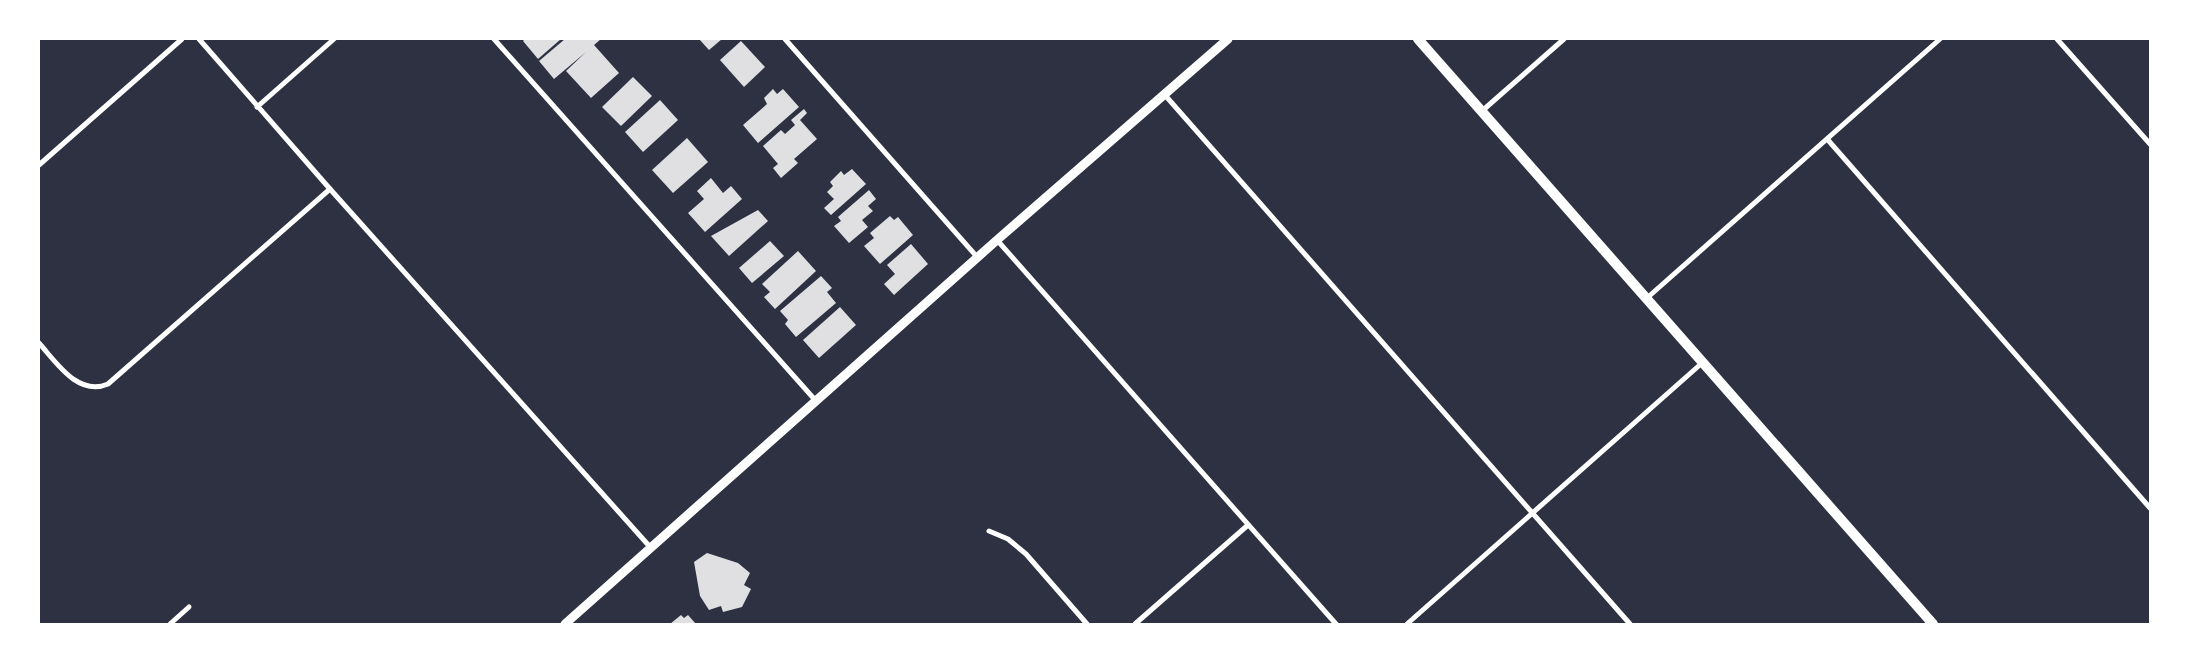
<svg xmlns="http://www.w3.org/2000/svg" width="2189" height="663" viewBox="0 0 2189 663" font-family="'PT Sans Narrow',sans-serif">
	<rect width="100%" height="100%" fill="#2d3142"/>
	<!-- building -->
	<g fill="#e0e0e3">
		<polygon points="525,39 561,39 538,59 523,41"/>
		<polygon points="565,39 601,39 594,45 619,73 591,98 566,71 586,52 554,79 539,61"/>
		<polygon points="699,39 722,39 709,50"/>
		<polygon points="741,41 765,67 744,87 720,60"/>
		<polygon points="633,77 652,96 621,126 602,107"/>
		<polygon points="773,89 777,94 783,89 799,107 758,143 743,125 767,104 764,98"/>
		<polygon points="660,100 678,120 643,152 625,132"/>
		<polygon points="804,109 807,113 800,120 817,139 794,159 798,163 781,178 773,168 778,164 763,146 781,130 785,134 795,125 791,120"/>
		<polygon points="687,138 708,162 673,193 652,170"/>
		<polygon points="852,169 866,184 831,215 824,208 834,199 827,192 833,186 830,182 841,171 844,175"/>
		<polygon points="711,178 723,193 731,186 742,199 705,232 688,213 704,199 697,191"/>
		<polygon points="869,190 876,199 868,206 873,211 862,220 868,227 849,243 834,226 841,221 838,217"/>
		<polygon points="758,210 768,221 729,256 711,236"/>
		<polygon points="890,216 894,220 898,217 913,235 880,264 864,246 874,238 870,233"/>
		<polygon points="770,241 784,256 752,283 739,268"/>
		<polygon points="911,244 928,264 894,295 884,284 895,274 887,265"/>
		<polygon points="798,251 816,271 775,309 764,297 770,292 762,284"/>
		<polygon points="821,276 832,288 827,292 836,303 796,337 785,324 788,320 780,311"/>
		<polygon points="840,307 856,325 819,358 803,340"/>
		<polygon points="707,553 738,563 750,573 744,585 751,589 742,607 723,612 721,606 709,610 700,596 694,562"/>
		<polygon points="681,615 684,618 688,615 696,624 670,624"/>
	</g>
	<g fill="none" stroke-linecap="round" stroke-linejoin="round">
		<!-- minor -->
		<g stroke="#fff" stroke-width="5">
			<polyline points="199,39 330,189 651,548"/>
			<polyline points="494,39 816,401"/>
			<polyline points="785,39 978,258"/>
			<polyline points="2057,39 2150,144"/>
			<polyline points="1164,94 1630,624"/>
			<polyline points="257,107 334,39"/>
			<polyline points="1482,111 1564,39"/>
			<polyline points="1828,140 2150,508"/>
			<polyline points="39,165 182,39"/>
			<polyline points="997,240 1336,624"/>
			<polyline points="1647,298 1940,39"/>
			<path d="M 39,343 C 56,362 78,397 108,384 L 330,189"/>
			<polyline points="989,531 1008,539 1026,554 1087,624"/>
			<polyline points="170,624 189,607"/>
			<polyline points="1135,624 1248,525"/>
			<polyline points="1407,624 1702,363"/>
		</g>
		<!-- tertiary -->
		<polyline stroke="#fff" stroke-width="9" points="565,624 997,240 1228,39"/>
		<!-- secondary -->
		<polyline stroke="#fff" stroke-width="10" points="1418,39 1933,624"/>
	</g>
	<!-- border -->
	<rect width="2189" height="663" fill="none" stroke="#ffffff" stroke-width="80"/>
</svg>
